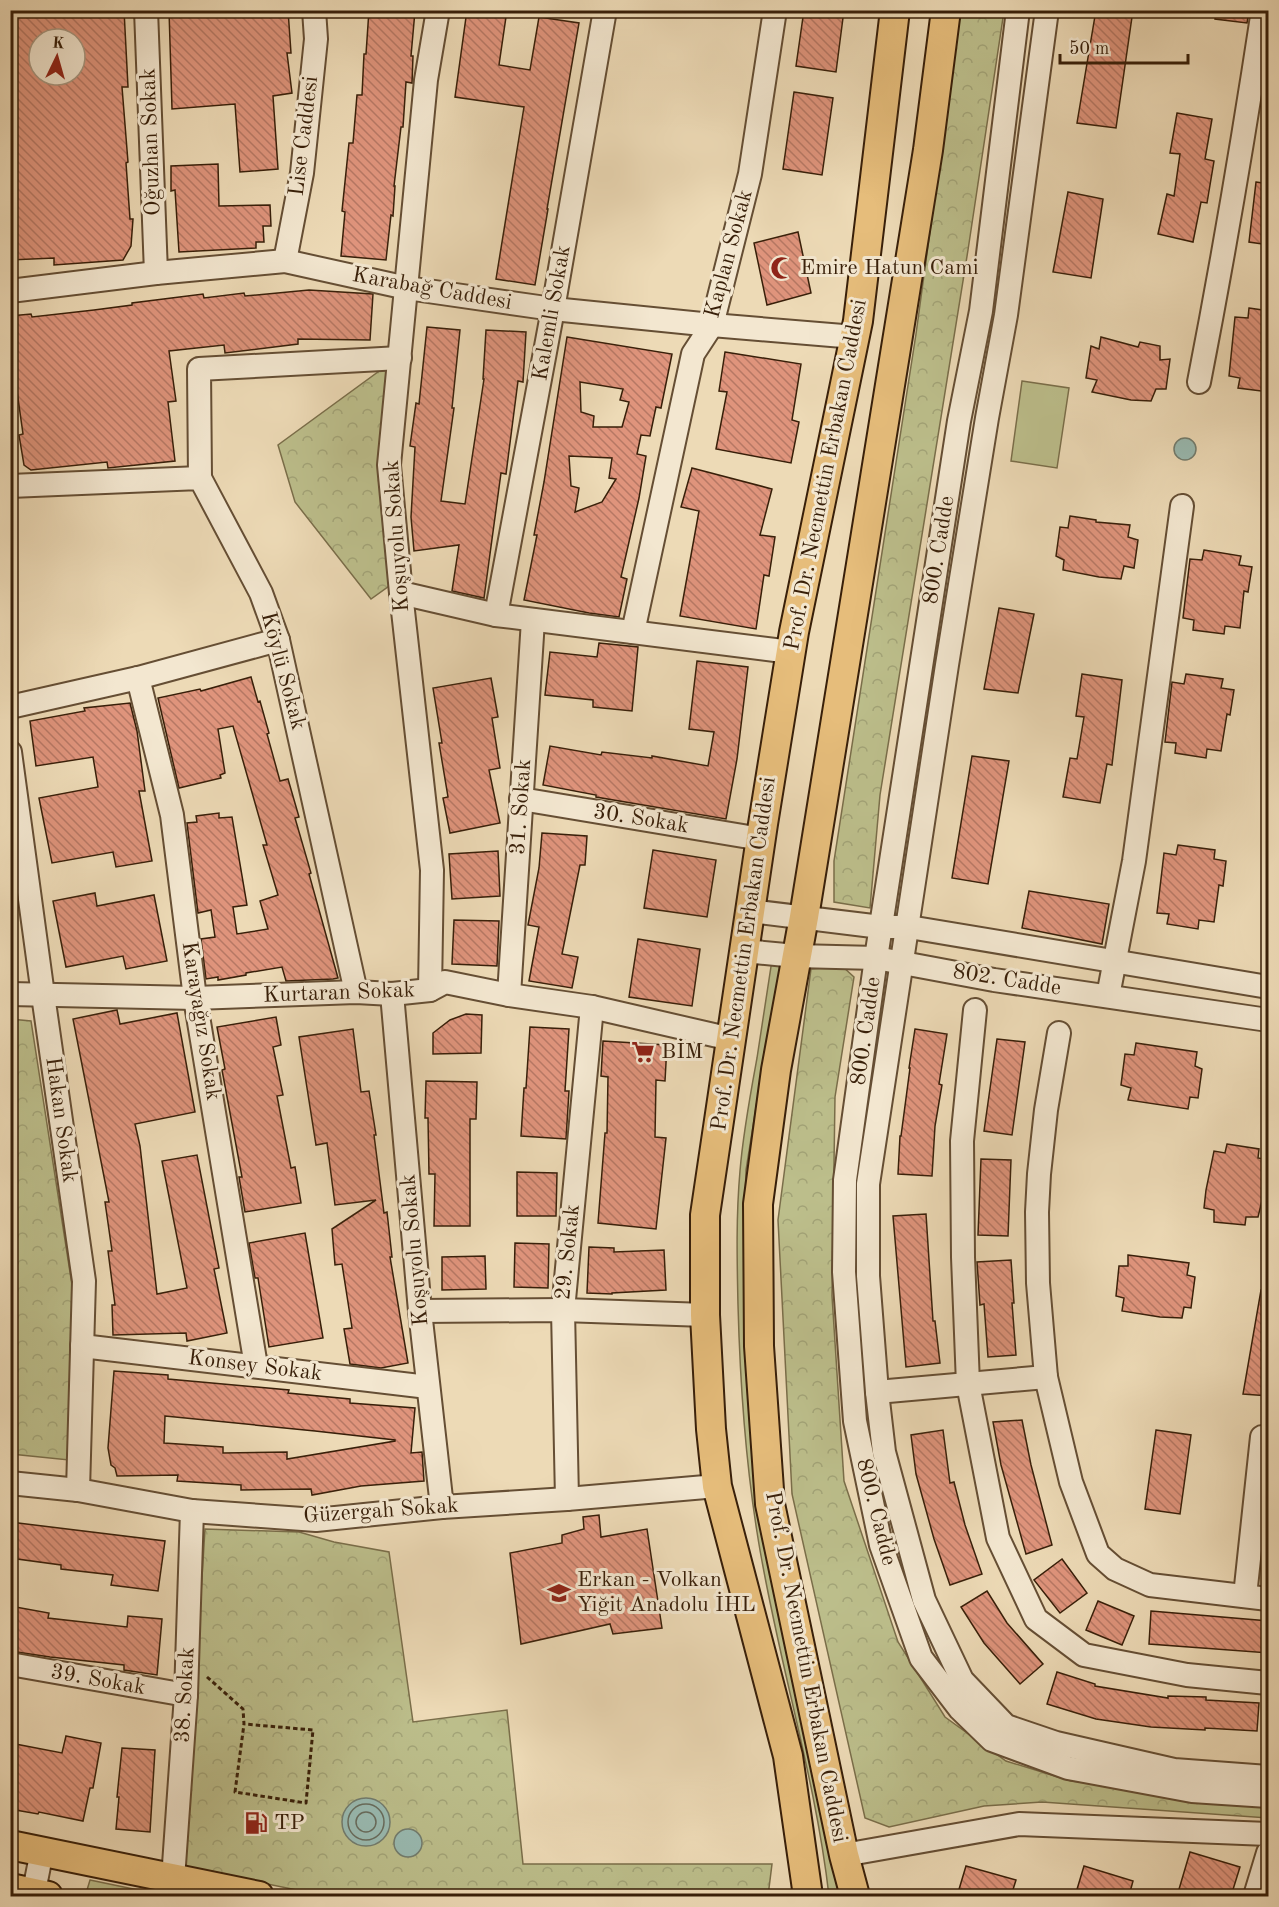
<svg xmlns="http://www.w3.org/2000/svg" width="1279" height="1907" viewBox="0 0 1279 1907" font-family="'Old Standard TT',serif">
	<defs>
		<pattern id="forest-crowns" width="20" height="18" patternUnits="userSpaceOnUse" patternTransform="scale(1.5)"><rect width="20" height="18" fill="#bcbe8b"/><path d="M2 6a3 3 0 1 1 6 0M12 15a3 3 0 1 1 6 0" fill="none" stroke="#a2a377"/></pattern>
		<pattern id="building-back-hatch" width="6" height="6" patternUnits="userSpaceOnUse" patternTransform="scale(1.5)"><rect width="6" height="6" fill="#df947c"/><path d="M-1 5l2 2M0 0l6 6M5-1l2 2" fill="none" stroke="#b67864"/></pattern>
	</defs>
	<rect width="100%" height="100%" fill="#eddab6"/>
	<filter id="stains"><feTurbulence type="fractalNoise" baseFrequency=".00333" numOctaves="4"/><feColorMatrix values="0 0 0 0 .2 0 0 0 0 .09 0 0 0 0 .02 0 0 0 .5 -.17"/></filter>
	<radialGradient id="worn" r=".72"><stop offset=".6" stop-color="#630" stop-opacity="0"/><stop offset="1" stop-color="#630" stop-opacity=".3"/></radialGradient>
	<!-- grass -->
	<g fill="#bcbe8b" stroke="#7a6e4a" stroke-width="1.5">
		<polygon points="1022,381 1069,388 1057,468 1011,461"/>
		<path d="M 772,960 L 782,961 L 758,1095 L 746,1170 L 744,1236 L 842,1896 L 829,1896 C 815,1773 776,1655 757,1532 C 745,1457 740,1381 738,1305 C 737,1260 736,1216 740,1171 C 743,1133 750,1096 757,1058 C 762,1025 767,992 772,960 Z"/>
		<polygon points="90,1880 167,1896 117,1896 87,1890"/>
	</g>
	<!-- forest -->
	<g fill="url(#forest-crowns)" stroke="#7a6e4a" stroke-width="1.5">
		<polygon points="960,11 1004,11 968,250 880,795 870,908 834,902 834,861 916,334"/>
		<polygon points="393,361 389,586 371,599 295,502 278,445"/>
		<polygon points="842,966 854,977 835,1097 832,1296 844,1481 898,1642 945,1717 1006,1761 1071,1781 1268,1800 1268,1818 1042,1802 984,1806 889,1827 865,1818 792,1494 778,1220 811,969"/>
		<polygon points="10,1019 31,1021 74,1298 69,1460 11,1454"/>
		<polygon points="205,1529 299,1532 334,1542 389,1552 413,1722 507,1710 523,1864 772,1864 768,1896 326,1896 184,1867"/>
	</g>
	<!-- water -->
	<g fill="#99bab1" stroke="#727c6e" stroke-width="1.5">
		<circle cx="1185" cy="449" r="11"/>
		<circle cx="366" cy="1822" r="24"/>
		<circle cx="408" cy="1843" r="14"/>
	</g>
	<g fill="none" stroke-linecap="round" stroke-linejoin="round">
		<!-- shore -->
		<g stroke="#686c5d" stroke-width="1.5">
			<circle cx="366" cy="1822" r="18"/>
			<circle cx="366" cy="1822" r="10"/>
		</g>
	</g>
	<!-- building -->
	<g fill="url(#building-back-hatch)" stroke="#381f09" stroke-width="1.5" fill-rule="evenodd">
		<path d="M 10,10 L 124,10 L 128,87 L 122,87 L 128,162 L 126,163 L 130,219 L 133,219 L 131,246 L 123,260 L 54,265 L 54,258 L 10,260 ZM 39,39 L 75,39 L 75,75 L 39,75 Z"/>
		<polygon points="169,10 288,10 291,53 287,53 292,93 273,96 278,169 240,172 235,104 172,109"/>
		<polygon points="369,10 415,11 411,56 413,56 412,83 406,82 403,127 401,127 394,186 395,186 393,216 391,215 386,260 341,256 345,212 342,211 349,143 353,143 357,95 362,95 364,54 366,54"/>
		<polygon points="467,10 507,10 499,65 530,70 539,17 579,23 547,209 548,209 535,285 496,279 524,107 455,97"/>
		<polygon points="804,10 844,10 836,72 796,66"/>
		<polygon points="1096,10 1133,10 1116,128 1077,123"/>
		<polygon points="1216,10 1249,10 1247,23 1215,19"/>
		<polygon points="794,92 833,98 822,175 783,169"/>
		<polygon points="1177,113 1212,119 1205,159 1214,161 1207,203 1201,202 1193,242 1158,234 1167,194 1174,196 1180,154 1170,153"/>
		<polygon points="218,164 219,206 270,205 271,226 263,226 264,242 256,242 256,248 179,252 175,190 171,191 171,166"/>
		<polygon points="1256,182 1269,184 1269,245 1249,242"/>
		<polygon points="1068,192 1103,199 1091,278 1053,272"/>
		<polygon points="798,232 811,293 767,305 754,243"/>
		<polygon points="309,290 373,294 370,340 298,339 298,344 225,353 224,345 169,351 176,401 168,402 175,461 108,468 107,462 31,470 24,465 19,435 23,434 14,370 10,370 10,316 31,314 32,317 94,310 132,305 132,303 203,294 204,298 244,293 245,296"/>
		<polygon points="1249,308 1269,311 1269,392 1238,388 1240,378 1229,376 1235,317 1248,318"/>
		<polygon points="427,327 460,330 452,408 454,408 441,501 465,504 484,379 483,379 486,330 526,332 523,382 518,381 506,474 501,473 484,598 452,591 459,545 414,551 411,517 415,447 410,446 416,403 419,404"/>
		<path d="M 567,337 L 672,354 L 661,408 L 656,407 L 650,436 L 641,435 L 637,454 L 646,456 L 639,498 L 621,577 L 627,579 L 619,617 L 589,613 L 524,600 L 537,535 L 534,535 L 544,482 ZM 580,382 L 623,389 L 620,400 L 629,402 L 622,427 L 593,427 L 594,416 L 581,412 ZM 569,456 L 612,458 L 609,478 L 616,479 L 602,502 L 575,512 L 579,488 L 571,486 Z"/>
		<polygon points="1101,337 1138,347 1140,342 1160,346 1160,360 1170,359 1166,389 1156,389 1151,401 1131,400 1092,392 1097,380 1086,378 1091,346 1099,349"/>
		<polygon points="725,352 801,364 792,420 799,422 791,463 716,449 727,392 719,391"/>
		<polygon points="692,468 772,489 760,535 775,537 769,576 764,575 756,629 680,616 699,511 681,507"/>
		<polygon points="1070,516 1096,520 1096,522 1130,525 1128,537 1138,540 1134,568 1124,566 1121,579 1099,577 1063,570 1064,560 1056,556 1060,527 1068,528"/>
		<polygon points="1204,550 1241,556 1239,565 1252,567 1248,592 1244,591 1240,628 1225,626 1224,634 1193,630 1194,620 1183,618 1190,559 1202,560"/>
		<polygon points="999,608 1034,614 1018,693 984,689"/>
		<polygon points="599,643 638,647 632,711 593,707 593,700 545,695 550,652 597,657"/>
		<polygon points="697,661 748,667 737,759 726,819 596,797 596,795 543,785 550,746 601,755 602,752 652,758 652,756 708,766 714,732 689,729"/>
		<polygon points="1082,674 1122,680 1112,765 1107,764 1100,803 1063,797 1070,758 1077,759 1084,717 1076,716"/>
		<polygon points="1186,674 1223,679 1221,688 1234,690 1230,715 1227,714 1221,751 1207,749 1206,758 1175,753 1176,743 1165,742 1172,682 1184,684"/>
		<polygon points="251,677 258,702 260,701 269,733 267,734 280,781 288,779 299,817 295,818 311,873 309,874 338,978 333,979 286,981 282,967 246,973 246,975 218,980 218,977 206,979 201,939 215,937 211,910 198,913 187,823 197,822 196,816 219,813 219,818 232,817 247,905 233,907 237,934 268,929 260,901 278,895 263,845 267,845 233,726 218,729 225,773 220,775 221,778 179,788 158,698 200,689 201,691"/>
		<polygon points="491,678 498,717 492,718 500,768 489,770 500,823 450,833 443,798 448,797 439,743 442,743 433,688"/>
		<polygon points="130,703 137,731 145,791 139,791 152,861 116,867 113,852 52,863 39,798 98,787 93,757 36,766 30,721 85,711 84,708"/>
		<polygon points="972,756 1009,761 988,884 952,878"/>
		<polygon points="542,833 587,836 585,865 580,865 562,954 578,957 572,988 529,981 539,927 528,925 539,868"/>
		<polygon points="1178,845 1215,850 1214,859 1226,861 1223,886 1219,885 1214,922 1199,920 1198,929 1167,924 1169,914 1157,913 1164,853 1176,855"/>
		<polygon points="653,850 716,860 707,917 644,908"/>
		<polygon points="498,851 500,896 452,899 449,854"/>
		<polygon points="1029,891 1109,904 1102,944 1022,928"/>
		<polygon points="95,893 97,906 154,895 167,961 126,969 123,956 66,967 53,901"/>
		<polygon points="454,920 499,921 497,966 452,964"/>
		<polygon points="638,939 700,949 692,1006 629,997"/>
		<polygon points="117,1010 120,1024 177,1013 195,1112 135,1124 140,1146 157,1294 187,1288 162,1161 197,1155 219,1268 214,1269 227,1333 187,1341 186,1333 113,1335 112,1305 115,1305 108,1251 112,1251 105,1202 109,1202 73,1019"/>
		<polygon points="466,1014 482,1015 481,1053 433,1054 433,1033 450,1020"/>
		<polygon points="276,1017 281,1045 273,1047 283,1095 277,1096 291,1168 295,1167 301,1203 245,1212 239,1177 242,1177 222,1070 225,1069 217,1027"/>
		<polygon points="530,1027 569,1029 565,1091 569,1091 566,1139 521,1136 524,1088 526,1088"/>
		<polygon points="353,1029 361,1092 369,1091 376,1135 374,1135 384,1213 387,1212 392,1257 390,1257 408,1363 381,1368 350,1364 344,1329 352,1328 342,1264 335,1265 332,1229 376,1200 335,1205 327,1143 316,1145 299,1037"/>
		<polygon points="915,1029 947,1034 939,1084 942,1085 935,1126 932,1176 898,1174 900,1136 901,1136 910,1068 909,1068"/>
		<polygon points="997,1039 1025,1042 1012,1135 984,1131"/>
		<polygon points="603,1041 667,1045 665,1081 656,1080 655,1137 666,1138 656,1229 598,1223 605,1133 607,1133 608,1077 601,1076"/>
		<polygon points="1136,1043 1197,1052 1195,1066 1202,1069 1198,1098 1190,1097 1188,1109 1128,1100 1131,1088 1121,1085 1125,1054 1134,1055"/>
		<polygon points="426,1081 477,1082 476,1119 470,1119 470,1226 434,1226 435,1174 429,1174 428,1118 425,1118"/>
		<polygon points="1227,1144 1259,1149 1258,1158 1269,1160 1267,1180 1258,1217 1246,1217 1245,1225 1214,1222 1214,1210 1204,1208 1206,1190 1214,1151 1225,1153"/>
		<polygon points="981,1159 1011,1160 1008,1236 978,1235"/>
		<polygon points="517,1172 557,1173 556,1216 517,1216"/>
		<polygon points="926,1214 933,1321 935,1321 940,1363 906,1367 893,1216"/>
		<polygon points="305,1233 323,1338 269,1347 258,1278 255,1278 249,1243"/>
		<polygon points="515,1243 549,1244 548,1288 514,1287"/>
		<polygon points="589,1247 614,1248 614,1252 664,1250 666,1290 612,1293 612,1294 587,1293"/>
		<polygon points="1128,1255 1189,1263 1187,1275 1195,1277 1191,1308 1184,1307 1182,1318 1160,1317 1122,1311 1124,1298 1116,1296 1119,1266 1128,1266"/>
		<polygon points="485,1256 486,1289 442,1290 442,1257"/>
		<polygon points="1011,1260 1014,1303 1012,1303 1016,1355 988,1357 984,1304 980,1305 977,1262"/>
		<polygon points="1261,1290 1269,1291 1269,1396 1243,1394"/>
		<path d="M 114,1371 L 168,1375 L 168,1379 L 289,1390 L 288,1393 L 350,1399 L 350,1403 L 415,1408 L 411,1453 L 422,1452 L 424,1481 L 361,1486 L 312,1495 L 311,1489 L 241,1490 L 241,1485 L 177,1481 L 178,1475 L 117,1476 L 115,1468 L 111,1465 L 108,1448 ZM 165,1416 L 315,1431 L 395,1440 L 395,1441 L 287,1459 L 287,1452 L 223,1453 L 223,1447 L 164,1443 Z"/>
		<polygon points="1022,1420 1031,1465 1052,1545 1026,1554 1001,1465 993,1422"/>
		<polygon points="943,1430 950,1483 954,1482 965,1525 982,1574 950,1585 934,1539 916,1474 911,1435"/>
		<polygon points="1156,1430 1191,1435 1180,1514 1145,1509"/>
		<polygon points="599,1515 601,1537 647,1529 662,1628 613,1634 610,1624 521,1644 510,1553 562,1543 562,1535 584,1529 583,1517"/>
		<polygon points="10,1522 165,1541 158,1591 111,1585 113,1575 61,1569 61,1565 10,1558"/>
		<polygon points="1062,1559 1087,1593 1060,1613 1034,1580"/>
		<polygon points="987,1591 1007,1623 1043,1664 1020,1684 984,1643 961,1607"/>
		<polygon points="1098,1601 1134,1616 1122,1645 1086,1630"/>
		<polygon points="10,1606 49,1613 48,1618 127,1627 128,1616 162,1619 157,1675 124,1670 124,1665 50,1657 10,1651"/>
		<polygon points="1151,1611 1269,1621 1269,1653 1149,1644"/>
		<polygon points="1057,1672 1095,1684 1095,1686 1168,1698 1168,1696 1206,1697 1206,1700 1259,1703 1257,1731 1205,1728 1205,1730 1151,1727 1096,1719 1047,1704"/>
		<polygon points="66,1736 101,1743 93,1788 90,1788 83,1821 39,1812 38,1814 10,1809 10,1743 62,1753"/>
		<polygon points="122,1748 155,1750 150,1832 116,1829 119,1797 117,1797"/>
		<polygon points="1190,1852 1240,1867 1231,1896 1177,1896"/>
		<polygon points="966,1866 1016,1880 1011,1896 957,1896"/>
		<polygon points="1084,1866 1133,1881 1129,1896 1075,1896"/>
	</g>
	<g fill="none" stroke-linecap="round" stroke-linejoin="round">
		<!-- minor casing -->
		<g stroke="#654e34" stroke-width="26">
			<g id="minor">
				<polyline points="146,10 156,273"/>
				<polyline points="1018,10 981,311 959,421 876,958 845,1180 844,1272 855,1421 881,1545 921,1658 960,1709 992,1740 1068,1768 1192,1791 1268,1796"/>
				<polyline points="1047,10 1006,315 987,418 947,665 868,1184 868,1276 877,1392 884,1452 924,1600 962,1680 1006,1726 1056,1743 1174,1770 1268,1777"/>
				<polyline points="285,261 302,173 316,39 314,10"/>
				<polyline points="10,291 156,273 285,261 407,288 553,309 712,325 855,337"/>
				<path d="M 1199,382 C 1223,259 1244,135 1263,10"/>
				<polyline points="200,478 199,369 400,358"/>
				<polyline points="10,486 200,478 261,593 278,640 356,992"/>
				<polyline points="401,593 496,615 791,652"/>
				<polyline points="496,615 553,309 605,10"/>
				<polyline points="633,632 693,354 712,325 750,174 775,10"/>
				<polyline points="138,678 172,815 195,998 256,1366"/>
				<polyline points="10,707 138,678 278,640"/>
				<polyline points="10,752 43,995 84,1281 78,1490"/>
				<polyline points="521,799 761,839"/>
				<polyline points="750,911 881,927 909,927 1268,987"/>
				<polyline points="744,951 796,956 876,958 994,980 1268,1020"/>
				<polyline points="430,990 432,870 401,593 389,465 426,80 438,10"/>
				<polyline points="10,994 195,998 356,992 392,994 430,990 445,982 509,995 592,1007 731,1039"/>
				<polyline points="392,994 420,1311 442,1507"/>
				<polyline points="509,995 533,620"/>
				<polyline points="1108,996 1134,861 1182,506"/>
				<polyline points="975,1010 962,1141 963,1257 968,1384 998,1538 1036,1619 1084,1655 1187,1675 1268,1683"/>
				<polyline points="1059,1033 1046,1110 1039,1174 1037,1212 1038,1283 1046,1377 1071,1482 1098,1554 1115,1569 1150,1585 1268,1599"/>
				<polyline points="420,1311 563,1310 705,1315"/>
				<polyline points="82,1346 428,1387"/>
				<polyline points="877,1392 1046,1377"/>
				<polyline points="10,1483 78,1490 192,1511 316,1520 442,1507 567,1499 717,1486"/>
				<polyline points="567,1499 563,1310 592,1007"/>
				<polyline points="1245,1596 1262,1437"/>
				<polyline points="10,1664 186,1695"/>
				<polyline points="844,1855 1019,1824 1268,1834"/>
				<polyline points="173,1879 186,1695 192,1511"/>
				<polyline points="33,1896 42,1851"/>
				<polyline points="1255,1896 1268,1853"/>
			</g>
		</g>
		<!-- major casing -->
		<g stroke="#381f09" stroke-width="32">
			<g id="major">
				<polyline points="10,1845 259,1896"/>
				<polyline points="10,1888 48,1896"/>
				<polyline points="808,1896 788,1756 717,1486 711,1429 705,1315 705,1215 763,824 794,632 858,321 895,10"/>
				<polyline points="855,1896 844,1855 770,1504 759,1346 758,1204 776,1070 804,917 928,150 946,10"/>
			</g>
		</g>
		<!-- path -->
		<polyline stroke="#381f09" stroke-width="3" stroke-dasharray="4.5 3" stroke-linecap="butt" points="207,1677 243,1709 244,1724 235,1792 306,1803 313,1730 244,1724"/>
		<!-- minor -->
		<use href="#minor" stroke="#f3e7d0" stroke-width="22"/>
		<!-- major -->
		<use href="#major" stroke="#e6bd7b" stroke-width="28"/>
	</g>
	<!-- icons -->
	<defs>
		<g id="mosque-bare" transform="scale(1.8)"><path d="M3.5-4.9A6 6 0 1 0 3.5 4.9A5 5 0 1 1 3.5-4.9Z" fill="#8f2418" stroke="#f3e7d0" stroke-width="2.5" paint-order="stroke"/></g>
		<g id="supermarket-bare" transform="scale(1.8)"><path d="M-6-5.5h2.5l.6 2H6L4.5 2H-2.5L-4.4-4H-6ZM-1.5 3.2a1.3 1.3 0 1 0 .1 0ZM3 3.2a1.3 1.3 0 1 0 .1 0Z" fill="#8f2418" stroke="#f3e7d0" stroke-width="2.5" paint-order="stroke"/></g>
		<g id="school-bare" transform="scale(1.8)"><path d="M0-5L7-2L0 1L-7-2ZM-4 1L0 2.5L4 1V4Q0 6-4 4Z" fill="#8f2418" stroke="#f3e7d0" stroke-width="2.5" paint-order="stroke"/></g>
		<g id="fuel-bare" transform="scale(1.8)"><path d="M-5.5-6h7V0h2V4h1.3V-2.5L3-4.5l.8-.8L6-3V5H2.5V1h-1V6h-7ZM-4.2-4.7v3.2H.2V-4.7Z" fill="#8f2418" stroke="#f3e7d0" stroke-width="2.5" paint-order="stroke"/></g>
	</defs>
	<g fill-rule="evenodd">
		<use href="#mosque-bare" x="782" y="268"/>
		<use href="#supermarket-bare" x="643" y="1052"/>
		<use href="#school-bare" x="559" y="1593"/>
		<use href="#fuel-bare" x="256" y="1823"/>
	</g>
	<g text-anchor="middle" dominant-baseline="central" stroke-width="6" stroke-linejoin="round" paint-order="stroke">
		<!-- street labels -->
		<g font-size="22" fill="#381f09" stroke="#f3e7d0">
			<text transform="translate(304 136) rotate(-83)">Lise Caddesi</text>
			<text transform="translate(151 142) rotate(-92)">Oğuzhan Sokak</text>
			<text transform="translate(729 254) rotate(-75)">Kaplan Sokak</text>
			<text transform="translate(432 289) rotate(10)">Karabağ Caddesi</text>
			<text transform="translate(552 313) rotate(-80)">Kalemli Sokak</text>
			<text transform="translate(826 475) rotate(-79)">Prof. Dr. Necmettin Erbakan Caddesi</text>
			<text transform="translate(397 536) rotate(-94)">Koşuyolu Sokak</text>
			<text transform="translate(939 550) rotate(-81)">800. Cadde</text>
			<text transform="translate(283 671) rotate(75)">Köylü Sokak</text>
			<text transform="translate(521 807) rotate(-86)">31. Sokak</text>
			<text transform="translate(641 819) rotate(9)">30. Sokak</text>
			<text transform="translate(744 954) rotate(-82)">Prof. Dr. Necmettin Erbakan Caddesi</text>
			<text transform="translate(1007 980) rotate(9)">802. Cadde</text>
			<text transform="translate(339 993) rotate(-2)">Kurtaran Sokak</text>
			<text transform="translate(201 1021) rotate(81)">Karayağız Sokak</text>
			<text transform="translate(866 1031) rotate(-82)">800. Cadde</text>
			<text transform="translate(61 1120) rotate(82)">Hakan Sokak</text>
			<text transform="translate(415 1250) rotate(-95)">Koşuyolu Sokak</text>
			<text transform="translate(568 1252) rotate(-84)">29. Sokak</text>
			<text transform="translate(255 1366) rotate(7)">Konsey Sokak</text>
			<text transform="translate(381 1511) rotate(-4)">Güzergah Sokak</text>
			<text transform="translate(876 1512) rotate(76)">800. Cadde</text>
			<text transform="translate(806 1667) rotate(79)">Prof. Dr. Necmettin Erbakan Caddesi</text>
			<text transform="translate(98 1680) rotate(10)">39. Sokak</text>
			<text transform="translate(185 1695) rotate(-87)">38. Sokak</text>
		</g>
		<!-- poi labels -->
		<g font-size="22" fill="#381f09" stroke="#f3e7d0" text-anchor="start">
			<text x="800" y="268">Emire Hatun Cami</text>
			<text x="661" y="1052">BİM</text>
			<text x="577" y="1580">Erkan - Volkan<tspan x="577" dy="25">Yiğit Anadolu İHL</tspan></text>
			<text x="274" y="1823">TP</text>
		</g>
	</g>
	<!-- margin -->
	<rect width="1279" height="1907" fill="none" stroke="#eddab6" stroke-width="36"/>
	<rect x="12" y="12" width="1255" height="1883" fill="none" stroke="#381f09" stroke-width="3"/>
	<rect x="18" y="18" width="1243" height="1871" fill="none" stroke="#381f09" stroke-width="1.5"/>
	<!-- north arrow -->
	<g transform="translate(57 57) rotate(5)"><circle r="28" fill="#f3e7d0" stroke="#a89780" stroke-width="1.5"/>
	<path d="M0-4.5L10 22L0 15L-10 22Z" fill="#8f2418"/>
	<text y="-9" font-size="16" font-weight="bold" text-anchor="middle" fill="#381f09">K</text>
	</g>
	<!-- scale -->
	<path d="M1060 54v9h128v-9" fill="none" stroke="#381f09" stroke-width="3"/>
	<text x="1069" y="54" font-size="18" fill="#381f09" stroke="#f3e7d0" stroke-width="4.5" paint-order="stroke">50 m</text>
	<rect width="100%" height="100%" filter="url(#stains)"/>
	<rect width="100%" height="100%" fill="url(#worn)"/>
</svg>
